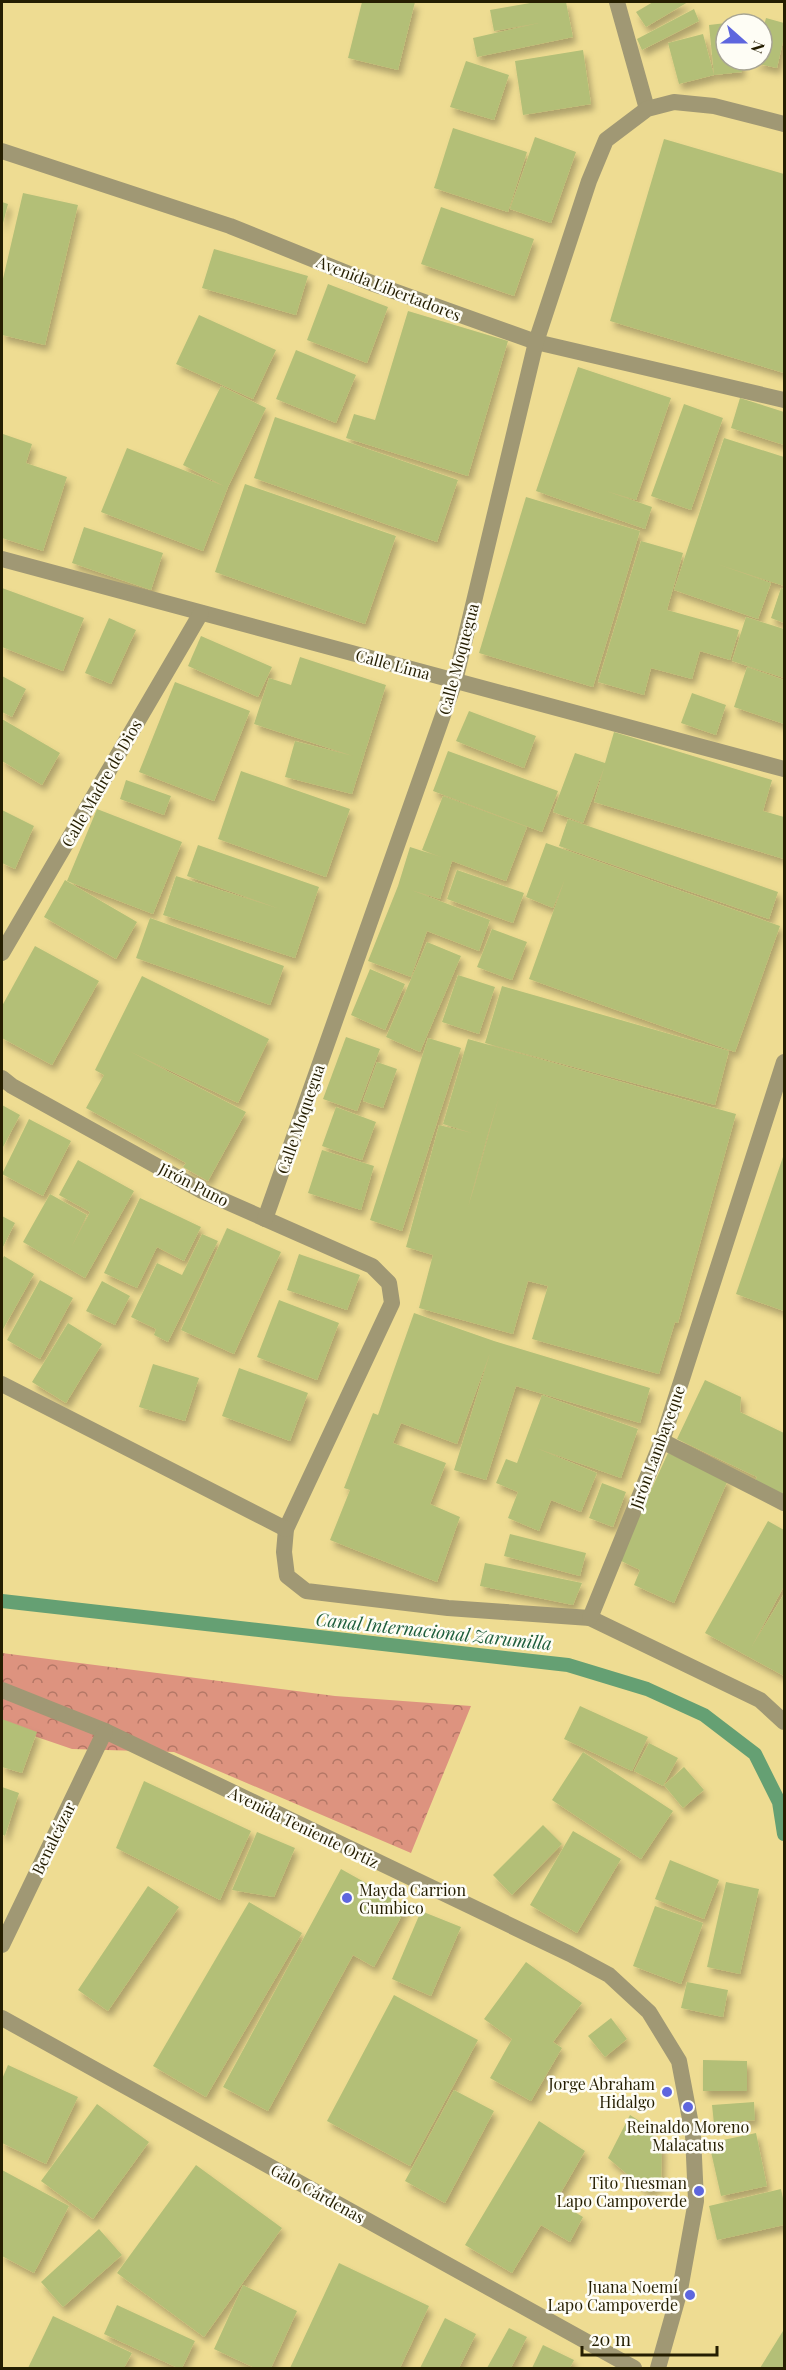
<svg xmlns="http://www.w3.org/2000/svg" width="786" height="2370" viewBox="0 0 786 2370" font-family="'Playfair Display',serif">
	<defs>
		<pattern id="park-crowns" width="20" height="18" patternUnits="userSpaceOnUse" patternTransform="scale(1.5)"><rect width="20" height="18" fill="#dd937f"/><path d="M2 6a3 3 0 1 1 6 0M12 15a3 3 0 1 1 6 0" fill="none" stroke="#b37766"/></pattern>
		<filter id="shadow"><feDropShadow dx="3.5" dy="6" stdDeviation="3" flood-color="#0004"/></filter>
	</defs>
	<rect width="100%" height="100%" fill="#eedc92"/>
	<!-- park -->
	<polygon fill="url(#park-crowns)" points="2,1653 335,1696 471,1706 411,1853 174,1752 72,1749 2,1725"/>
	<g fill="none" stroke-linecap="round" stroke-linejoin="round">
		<!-- stream -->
		<polyline stroke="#65a073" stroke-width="14" points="2,1601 568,1665 647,1689 704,1715 755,1754 779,1802 784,1834"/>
	</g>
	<!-- building -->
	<g fill="#b3bf77" fill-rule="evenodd" filter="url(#shadow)">
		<polygon points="362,2 415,2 398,70 348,58"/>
		<polygon points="536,2 566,2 573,37 477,57 473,38 539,23 494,31 490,10"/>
		<polygon points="653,2 688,2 646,27 636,12"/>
		<polygon points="694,9 699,21 642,50 637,39"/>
		<polygon points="766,18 784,23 784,37 777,68 754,63 755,60 762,60 762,33"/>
		<polygon points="726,23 726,60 741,60 742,72 714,75 679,84 668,43 703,34 714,75 709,25"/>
		<polygon points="583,50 591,104 523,115 515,61"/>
		<polygon points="466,61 509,75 494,120 450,107"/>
		<polygon points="453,128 527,152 508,212 434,188"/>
		<polygon points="535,137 576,152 551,223 510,209"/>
		<polygon points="664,139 784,174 784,373 610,321"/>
		<polygon points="23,193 78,205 45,345 2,335 2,283"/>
		<polygon points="2,202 8,204 2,227"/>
		<polygon points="441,207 534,239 514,296 421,264"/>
		<polygon points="214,249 308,276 296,315 202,288"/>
		<polygon points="328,284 388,307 367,363 307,340"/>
		<polygon points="408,311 508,341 468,476 346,438 354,414 375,420"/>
		<polygon points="199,315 276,350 253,399 176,364"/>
		<polygon points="296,350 356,375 336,423 276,399"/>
		<polygon points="578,367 671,398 636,500 606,491 652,507 645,529 536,491"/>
		<polygon points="221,386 266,408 228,487 203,551 101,512 127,448 224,486 183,465"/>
		<polygon points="740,398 784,412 784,445 731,428"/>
		<polygon points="684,404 723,418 691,510 651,496"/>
		<polygon points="275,417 458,480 437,542 254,478"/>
		<polygon points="3,434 32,444 26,463 67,477 43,551 2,538"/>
		<polygon points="724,438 784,457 784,586 717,564 771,583 758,619 674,590"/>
		<polygon points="245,484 396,536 365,624 215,572"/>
		<polygon points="526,497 640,531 593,687 479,653"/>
		<polygon points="84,527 163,553 151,590 72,563"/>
		<polygon points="641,541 683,553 667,610 739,630 730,660 700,651 692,679 651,668 644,695 598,682"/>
		<polygon points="2,588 84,618 63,671 2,647"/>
		<polygon points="781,588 784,589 784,623 771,618"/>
		<polygon points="746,617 784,629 784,678 732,661"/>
		<polygon points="109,618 136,630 111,684 85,673"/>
		<polygon points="201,636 272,667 258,697 188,666"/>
		<polygon points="300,657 386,685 352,794 285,777 295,741 353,756 254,724 269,678 291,685"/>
		<polygon points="747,667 784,680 784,724 734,707"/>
		<polygon points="2,676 26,689 12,717 2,712"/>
		<polygon points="175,682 250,711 214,801 139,772"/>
		<polygon points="692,693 726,705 716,735 681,723"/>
		<polygon points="469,711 536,736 524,768 456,741"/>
		<polygon points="2,719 60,753 42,785 2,761"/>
		<polygon points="614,732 772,780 763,811 784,817 784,859 594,802 604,768 583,823 553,812 575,753 605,763"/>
		<polygon points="448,751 558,791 542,832 433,791"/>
		<polygon points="241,771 350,809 326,877 218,839"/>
		<polygon points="126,780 171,796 164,815 120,799"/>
		<polygon points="443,796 527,827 506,881 452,861 440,899 411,890 490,920 479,951 427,931 411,977 368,961 398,886 410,847 444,858 422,850"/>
		<polygon points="97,809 182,842 153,914 67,881"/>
		<polygon points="2,810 34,826 15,869 2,863"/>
		<polygon points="568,819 778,892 769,919 559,846"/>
		<polygon points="546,843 780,926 735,1052 529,979 565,879 553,908 526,897"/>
		<polygon points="198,845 319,887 295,958 163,915 176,876 280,909 187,876"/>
		<polygon points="457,870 524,893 513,923 447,899"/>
		<polygon points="65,880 137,922 116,959 44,917"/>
		<polygon points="150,918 284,966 270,1005 136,958"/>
		<polygon points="492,929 527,942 512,980 477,967"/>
		<polygon points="427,942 461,956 420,1052 386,1037"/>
		<polygon points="35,946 99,981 52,1065 2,1038 2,1006"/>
		<polygon points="370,969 405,984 385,1030 351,1015"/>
		<polygon points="458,975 495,987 479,1034 442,1022"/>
		<polygon points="142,976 269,1039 238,1103 129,1051 246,1112 208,1181 183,1167 186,1163 86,1108 104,1075 95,1070"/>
		<polygon points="502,986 729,1051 715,1105 485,1043"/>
		<polygon points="346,1037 380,1049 357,1111 323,1099"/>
		<polygon points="428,1038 461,1048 402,1231 370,1220"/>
		<path d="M 468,1039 L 736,1114 L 678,1323 L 675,1322 L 659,1374 L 532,1339 L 548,1286 L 528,1281 L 513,1334 L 419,1308 L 433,1255 L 406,1247 L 439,1125 L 472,1133 L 443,1124 ZM 499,1097 L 474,1188 L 468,1207 L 487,1137 Z"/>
		<polygon points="377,1062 397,1069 383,1108 363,1101"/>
		<polygon points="2,1105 20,1115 2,1149"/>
		<polygon points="336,1107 376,1122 362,1160 322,1146"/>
		<polygon points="29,1119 71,1141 43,1196 2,1174"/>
		<polygon points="322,1150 374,1166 361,1210 308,1193"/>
		<polygon points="784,1154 784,1311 736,1294"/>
		<polygon points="78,1160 134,1191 85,1278 23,1242 50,1194 87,1215 71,1248 90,1212 59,1195"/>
		<polygon points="140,1198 201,1227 184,1261 157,1247 137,1288 104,1273"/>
		<polygon points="2,1216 15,1223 2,1249"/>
		<polygon points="227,1228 281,1252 234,1354 181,1330"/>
		<polygon points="202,1234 218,1241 168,1342 154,1335 156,1329 131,1317 157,1263 182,1275"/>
		<polygon points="299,1254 360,1275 347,1310 287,1290"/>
		<polygon points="4,1256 34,1274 2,1331 2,1260"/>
		<polygon points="40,1280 73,1298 40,1359 7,1340"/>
		<polygon points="102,1281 130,1296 115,1325 86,1311"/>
		<polygon points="279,1300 339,1323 317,1380 257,1357"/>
		<polygon points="414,1313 494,1341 650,1388 640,1423 516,1386 486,1480 454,1470 490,1353 457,1444 401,1423 393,1443 446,1463 430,1504 460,1517 437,1582 330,1540 350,1490 344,1488 373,1413 378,1415"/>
		<polygon points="68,1323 102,1344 66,1403 32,1382"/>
		<polygon points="153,1364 199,1378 185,1421 139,1407"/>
		<polygon points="239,1368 308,1393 290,1441 222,1416"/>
		<polygon points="705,1380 741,1397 740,1412 784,1433 784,1497 754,1483 757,1477 677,1439"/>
		<polygon points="542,1395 638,1429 621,1478 536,1448 597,1473 581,1512 551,1500 539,1531 508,1518 518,1492 496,1483 506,1459 517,1463"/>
		<polygon points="668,1453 728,1480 674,1603 634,1585 640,1570 619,1560"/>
		<polygon points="602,1483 626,1492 613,1527 589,1518"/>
		<polygon points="768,1521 784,1530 784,1586 752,1646 784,1594 784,1676 705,1633"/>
		<polygon points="510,1534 586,1553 580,1576 504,1556"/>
		<polygon points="485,1563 582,1583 573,1605 480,1586"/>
		<polygon points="580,1706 648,1737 632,1771 564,1739"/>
		<polygon points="2,1719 37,1732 22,1773 2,1767"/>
		<polygon points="649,1743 678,1758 663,1786 634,1771"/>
		<polygon points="583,1752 673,1811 641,1859 552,1800"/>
		<polygon points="684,1767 704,1790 683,1808 664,1785"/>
		<polygon points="144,1781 251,1831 220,1900 116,1848"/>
		<polygon points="2,1787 19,1793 5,1836 2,1834"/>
		<polygon points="543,1825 562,1844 512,1895 493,1875"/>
		<polygon points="573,1831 621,1859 577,1933 530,1905"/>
		<polygon points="257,1832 295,1848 274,1897 232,1890"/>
		<polygon points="670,1860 719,1880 704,1919 655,1899"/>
		<polygon points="341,1869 407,1906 374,1967 353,1955 268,2111 223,2087"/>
		<polygon points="726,1882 759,1889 740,1974 707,1967"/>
		<polygon points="148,1886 179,1907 108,2011 78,1990"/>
		<polygon points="249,1902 302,1933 206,2097 153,2066"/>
		<polygon points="655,1906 703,1923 681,1984 633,1966"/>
		<polygon points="421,1911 461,1927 431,1996 392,1979"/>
		<polygon points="526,1962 582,2003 553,2042 562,2048 531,2101 490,2078 512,2039 484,2019"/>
		<polygon points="687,1982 728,1990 723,2017 681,2008"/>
		<polygon points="394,1995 478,2040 410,2166 327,2121"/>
		<polygon points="611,2018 627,2039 605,2057 588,2036"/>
		<polygon points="703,2060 747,2061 747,2091 703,2091"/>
		<polygon points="8,2065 78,2097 46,2164 2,2143 2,2079"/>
		<polygon points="454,2090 494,2111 445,2203 405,2181"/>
		<polygon points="754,2102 755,2120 714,2124 712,2105"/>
		<polygon points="97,2104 149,2142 93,2219 41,2181"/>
		<polygon points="630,2115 644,2124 662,2147 661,2184 648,2192 608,2158"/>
		<polygon points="539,2121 585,2151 556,2201 583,2217 570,2242 541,2225 512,2273 465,2245"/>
		<polygon points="756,2133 767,2186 721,2196 709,2143"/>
		<polygon points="196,2165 282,2228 204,2337 117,2273"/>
		<polygon points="2,2170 69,2206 34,2273 2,2256"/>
		<polygon points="781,2189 784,2204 784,2225 717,2240 709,2206"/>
		<polygon points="99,2229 122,2255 63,2307 41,2282"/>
		<polygon points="339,2263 429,2306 400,2368 290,2368"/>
		<polygon points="243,2285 297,2311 271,2368 255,2368 214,2349"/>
		<polygon points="117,2305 195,2341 182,2368 178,2368 104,2334"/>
		<polygon points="53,2316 132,2353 124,2368 28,2368"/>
		<polygon points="445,2318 476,2334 459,2368 420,2368"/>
		<polygon points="509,2328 527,2337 511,2368 487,2368"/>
		<polygon points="783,2331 784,2368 760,2368"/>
		<polygon points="543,2345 574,2360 570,2368 532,2368"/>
	</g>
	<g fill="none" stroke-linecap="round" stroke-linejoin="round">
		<!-- minor -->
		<g stroke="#a09874" stroke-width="16">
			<polyline points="617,2 647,109"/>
			<polyline points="2,151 230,226 374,284 536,342 784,400"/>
			<polyline points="2,559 784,769"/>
			<polyline points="2,953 201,613"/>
			<polyline points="2,1078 12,1086 202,1191 372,1266 389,1283 392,1303 286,1529 284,1552 287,1576 306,1591 448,1608 590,1618 760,1700 784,1722"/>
			<polyline points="265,1219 455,681 536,342 589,181 606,140 647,109 674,102 714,106 784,124"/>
			<polyline points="2,1384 286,1529"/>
			<polyline points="662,1441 784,1503"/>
			<polyline points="590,1618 662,1441 784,1062"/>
			<polyline points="2,1690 105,1731 570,1954 609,1975 649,2012 679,2061 693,2135 696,2201 680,2290 658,2368"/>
			<polyline points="2,1945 105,1731"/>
			<polyline points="2,2018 634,2368"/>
		</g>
	</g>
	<!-- markers -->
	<g fill="#5e66de" stroke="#fefdf5" stroke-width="2">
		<circle cx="347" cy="1898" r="6"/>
		<circle cx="667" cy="2092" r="6"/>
		<circle cx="688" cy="2107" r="6"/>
		<circle cx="699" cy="2191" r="6"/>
		<circle cx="690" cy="2295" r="6"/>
	</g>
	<g text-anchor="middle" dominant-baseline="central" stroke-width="5" stroke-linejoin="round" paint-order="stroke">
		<!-- street labels -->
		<g font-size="16" fill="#251e01" stroke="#fefdf5">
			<text transform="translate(389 288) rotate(21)">Avenida Libertadores</text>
			<text transform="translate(458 659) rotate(-75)">Calle Moquegua</text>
			<text transform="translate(393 664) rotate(15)">Calle Lima</text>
			<text transform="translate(101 783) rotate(-60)">Calle Madre de Dios</text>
			<text transform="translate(300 1119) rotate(-71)">Calle Moquegua</text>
			<text transform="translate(194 1184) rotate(27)">Jirón Puno</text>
			<text transform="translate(657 1447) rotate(-70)">Jirón Lambayeque</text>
			<text transform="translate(304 1827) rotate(26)">Avenida Teniente Ortiz</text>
			<text transform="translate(53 1838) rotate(-64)">Benalcázar</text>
			<text transform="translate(318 2193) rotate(29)">Galo Cárdenas</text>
		</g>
		<!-- poi labels -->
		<g font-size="16" fill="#251e01" stroke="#fefdf5" text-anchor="end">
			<text x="359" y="1889" text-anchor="start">Mayda Carrion<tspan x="359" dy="18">Cumbico</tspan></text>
			<text x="655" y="2083">Jorge Abraham<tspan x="655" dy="18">Hidalgo</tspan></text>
			<text x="688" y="2126" text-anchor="middle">Reinaldo Moreno<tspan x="688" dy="18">Malacatus</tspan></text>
			<text x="687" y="2182">Tito Tuesman<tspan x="687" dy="18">Lapo Campoverde</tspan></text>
			<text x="678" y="2286">Juana Noemí<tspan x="678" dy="18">Lapo Campoverde</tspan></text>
		</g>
		<!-- water labels -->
		<g font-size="18" font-style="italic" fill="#1e5e3c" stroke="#fefdf5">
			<text transform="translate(434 1631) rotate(6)">Canal Internacional Zarumilla</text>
		</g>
	</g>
	<!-- border -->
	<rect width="786" height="2370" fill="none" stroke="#251e01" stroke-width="6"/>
	<!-- north arrow -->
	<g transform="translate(744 42) rotate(111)"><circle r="28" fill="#fefdf5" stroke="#a7a493" stroke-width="1.5"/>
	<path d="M0-4.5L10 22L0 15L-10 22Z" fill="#5e66de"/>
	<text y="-9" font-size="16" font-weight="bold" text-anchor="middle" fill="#251e01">N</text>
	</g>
	<!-- scale -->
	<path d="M582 2346v9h135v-9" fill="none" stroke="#251e01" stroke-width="3"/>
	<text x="591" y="2346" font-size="18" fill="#251e01" stroke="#fefdf5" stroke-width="4.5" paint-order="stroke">20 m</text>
</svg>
